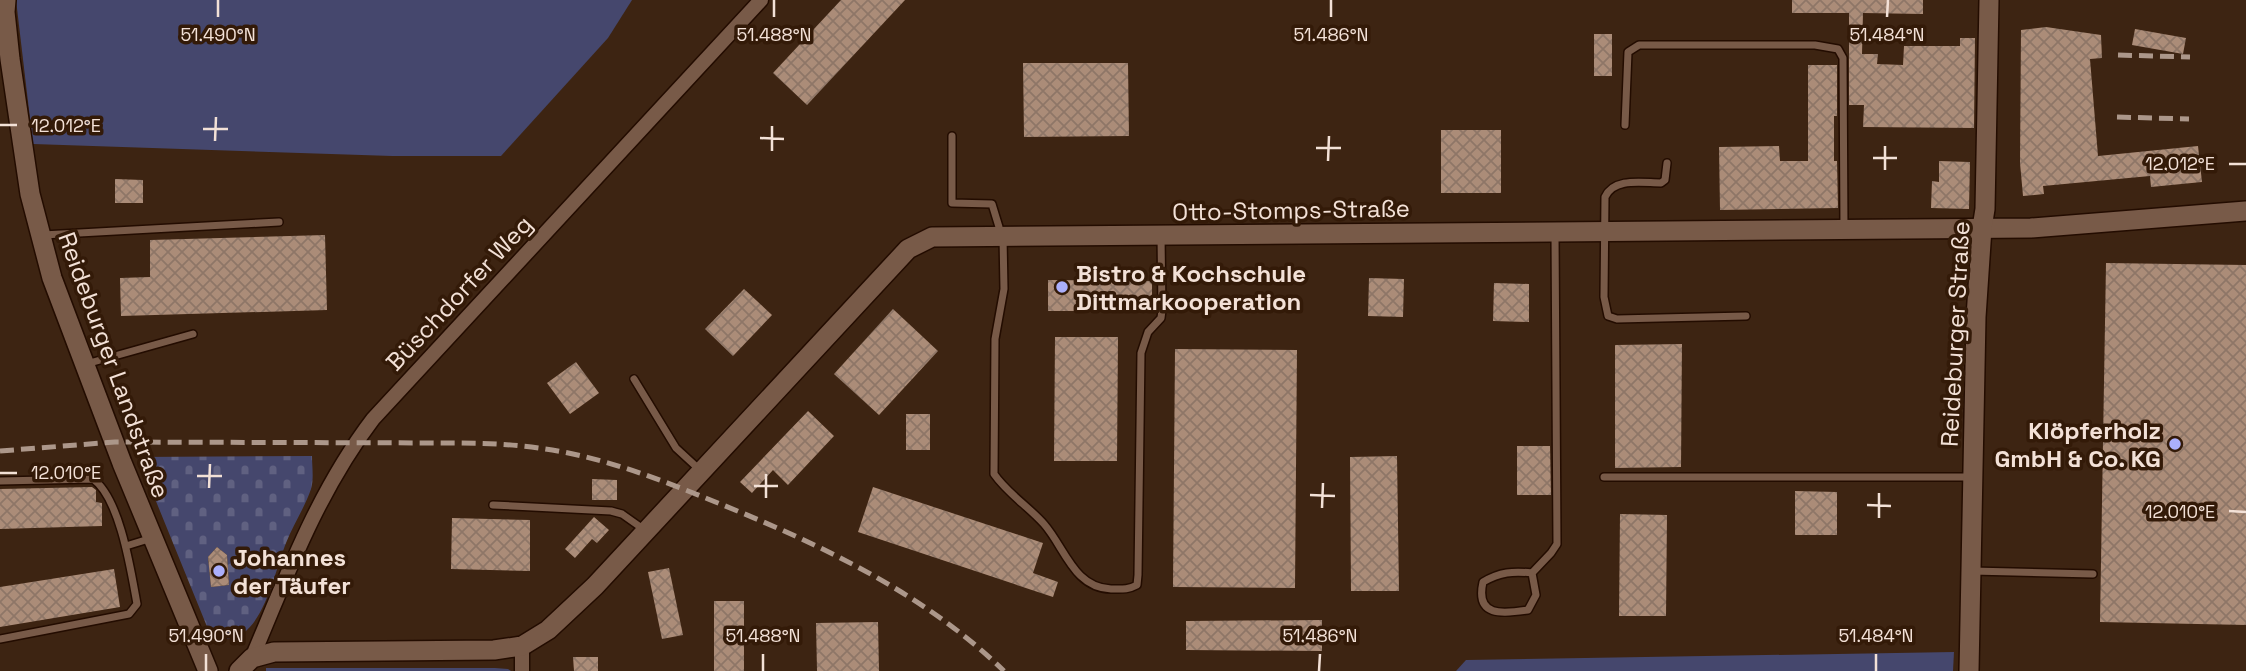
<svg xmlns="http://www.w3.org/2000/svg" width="2246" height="671" viewBox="0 0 2246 671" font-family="'Space Grotesk',sans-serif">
	<defs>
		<pattern id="cemetery-stones" width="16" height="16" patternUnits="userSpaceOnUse" patternTransform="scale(1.75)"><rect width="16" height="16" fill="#45476d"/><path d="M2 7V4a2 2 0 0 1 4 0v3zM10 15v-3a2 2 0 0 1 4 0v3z" fill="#606181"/></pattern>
		<pattern id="building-cross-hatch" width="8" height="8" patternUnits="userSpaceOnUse" patternTransform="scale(1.75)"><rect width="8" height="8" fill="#ab8c78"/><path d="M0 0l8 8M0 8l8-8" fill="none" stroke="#8e7667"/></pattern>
	</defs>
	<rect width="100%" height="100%" fill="#3d2412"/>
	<!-- grass -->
	<g fill="#45476d">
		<polygon points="16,0 632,0 608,38 501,156 392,156 33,144"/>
		<polygon points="1954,652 1953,671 1456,671 1466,660"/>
		<polygon points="266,668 495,668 508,669 511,671 266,671"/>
	</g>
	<!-- cemetery -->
	<path fill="url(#cemetery-stones)" fill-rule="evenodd" d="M 312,456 C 312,466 314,479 311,489 C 305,507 293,525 286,543 C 274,572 263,639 225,639 C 216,639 212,637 208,629 L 138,457 ZM 217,547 L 227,555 L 229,585 L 211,587 L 208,557 Z"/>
	<!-- building -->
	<g fill="url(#building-cross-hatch)">
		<polygon points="841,0 905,0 807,105 773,73"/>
		<polygon points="1792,0 1923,0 1923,14 1863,13 1862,54 1878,54 1877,64 1903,65 1904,46 1960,46 1960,38 1975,38 1974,128 1863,127 1864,105 1849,105 1849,13 1792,13"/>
		<polygon points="2046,27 2101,35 2102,58 2090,59 2098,156 2198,146 2202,182 2151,187 2150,176 2043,186 2044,194 2023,196 2020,163 2021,30"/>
		<polygon points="2135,29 2186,38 2183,54 2132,45"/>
		<rect x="1594" y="34" width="18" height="42"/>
		<polygon points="1023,63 1128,63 1129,136 1024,137"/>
		<polygon points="1808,65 1837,65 1837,116 1834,116 1834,161 1837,161 1838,208 1720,210 1719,147 1779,146 1780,161 1808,161"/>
		<rect x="1441" y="130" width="60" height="63"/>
		<polygon points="1939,161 1970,162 1969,209 1931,208 1932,181 1939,182"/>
		<polygon points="115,179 143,180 143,203 115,203"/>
		<polygon points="325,235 327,310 121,316 120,278 150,277 150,240"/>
		<polygon points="2106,263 2246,265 2246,625 2100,622"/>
		<polygon points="1369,278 1404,279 1403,317 1368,316"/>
		<polygon points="1048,280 1152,281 1152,311 1048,311"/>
		<polygon points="1494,283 1529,284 1529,322 1493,321"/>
		<polygon points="744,289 772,315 733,356 705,329"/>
		<polygon points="893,309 938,351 879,415 834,374"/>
		<polygon points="1055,337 1118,337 1117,461 1054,461"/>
		<polygon points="1682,344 1681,467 1615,468 1615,345"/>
		<polygon points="1175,349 1297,350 1295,588 1173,587"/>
		<polygon points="576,362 599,393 570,414 547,383"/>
		<polygon points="808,411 834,436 788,485 773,470 752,493 740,482"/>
		<rect x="906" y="414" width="24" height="36"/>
		<polygon points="1517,446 1550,446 1551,495 1517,495"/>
		<polygon points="1397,456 1399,591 1351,591 1350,457"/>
		<polygon points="592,479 617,480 617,500 592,500"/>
		<polygon points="92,487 96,490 96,502 102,503 102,526 0,529 0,489"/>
		<polygon points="873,487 1043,543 1033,573 1058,582 1053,597 858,532"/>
		<polygon points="1795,491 1837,492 1837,535 1795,535"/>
		<polygon points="1620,514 1667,515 1666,616 1619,616"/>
		<polygon points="594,517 609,530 597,543 592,539 575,558 565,549"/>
		<polygon points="452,518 530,520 530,571 451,569"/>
		<polygon points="217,547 227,555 229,585 211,587 208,557"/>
		<polygon points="669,568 683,635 662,639 648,572"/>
		<polygon points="114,569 120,607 0,627 0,587"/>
		<rect x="714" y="601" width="30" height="70"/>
		<polygon points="1322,620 1322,651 1186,650 1186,621"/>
		<polygon points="878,622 879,671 817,671 816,623"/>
		<polygon points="573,657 598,657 598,671 574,671"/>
	</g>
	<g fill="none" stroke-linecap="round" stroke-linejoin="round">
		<!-- lane casing -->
		<g stroke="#230c00" stroke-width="10">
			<g id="lane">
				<polyline points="1625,125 1628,52 1639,45 1815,45 1838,49 1843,58 1844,229"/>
				<polyline points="952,136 952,203 992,204 999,227 997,236"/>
				<path d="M 1667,163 L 1665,180 L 1661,183 C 1643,183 1614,177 1605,197 L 1604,297 L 1608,316 L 1617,319 L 1746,316"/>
				<polyline points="43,235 279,222"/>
				<path d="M 1003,237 L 1004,289 L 995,339 L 994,474 C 1008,494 1028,506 1044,524 C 1065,548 1074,588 1111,589 C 1121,589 1128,590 1137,585 L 1138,575 L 1141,353 L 1148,332 L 1161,318 L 1162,310 L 1161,236"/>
				<polyline points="86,364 193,334"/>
				<polyline points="634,379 676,448 701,471"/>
				<polyline points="1604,477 1972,477"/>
				<path d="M 0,481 L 93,479 C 120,498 131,571 137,604 L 129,614 L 0,639"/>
				<polyline points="493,505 611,511 622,514 646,531"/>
				<polyline points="126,546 152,538"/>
				<polyline points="1972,571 2093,574"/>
				<path d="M 1532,573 L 1536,595 L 1528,610 C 1502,614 1475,617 1483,582 C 1500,572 1513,571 1532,573 L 1551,553 L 1557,544 L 1555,233"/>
			</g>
		</g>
		<!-- street casing -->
		<g stroke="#230c00" stroke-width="17">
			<g id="street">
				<polyline points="522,646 522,671"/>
				<path d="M 252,658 C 287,575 318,491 373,419 L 761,0"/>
			</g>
		</g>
		<!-- secondary casing -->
		<g stroke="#230c00" stroke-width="22">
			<g id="secondary">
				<polyline points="6,0 5,12 10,59 30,194 52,278 122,463 208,671"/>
				<polyline points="239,671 252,658 274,652 494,650 522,646 548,630 595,586 908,249 932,237 2031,228 2246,211"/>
				<polyline points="1969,671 1976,317 1982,228 1985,209 1989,0"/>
			</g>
		</g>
		<!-- lane -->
		<use href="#lane" stroke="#785a48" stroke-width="7"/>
		<!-- street -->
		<use href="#street" stroke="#785a48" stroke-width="14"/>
		<!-- secondary -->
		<use href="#secondary" stroke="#785a48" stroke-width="19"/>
		<!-- rail -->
		<g stroke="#ac978a" stroke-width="5" stroke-dasharray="14 7" stroke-linecap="butt">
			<polyline points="2118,55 2190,57"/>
			<polyline points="2117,117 2189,119"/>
			<path d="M 0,451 L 115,442 L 451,443 C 492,443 532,445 573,454 C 619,464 664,481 708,499 C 813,541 922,591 1004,671"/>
		</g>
	</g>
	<!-- ticks -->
	<path fill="none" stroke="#f3e1d7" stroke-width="2.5" d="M 218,17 L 218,0M 774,17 L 774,0M 1331,17 L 1331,0M 1887,17 L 1888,0M 0,125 L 17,125M 203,129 L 228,129M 760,138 L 784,139M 215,141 L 216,117M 1316,148 L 1341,148M 772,151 L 772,126M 1873,158 L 1897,158M 1328,161 L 1329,136M 2229,164 L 2246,164M 1885,170 L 1885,146M 0,473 L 17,473M 197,476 L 222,476M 754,486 L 778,486M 209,488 L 210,464M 1310,495 L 1335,496M 766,498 L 766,474M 1867,505 L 1891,506M 1322,508 L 1323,483M 2229,511 L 2246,512M 1879,518 L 1879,493M 206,671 L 206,654M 763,671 L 763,654M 1319,671 L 1320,654M 1876,671 L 1876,654"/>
	<!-- markers -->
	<g fill="#abaffb" stroke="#331a08" stroke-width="2.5">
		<circle cx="1062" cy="287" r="7"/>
		<circle cx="2175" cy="444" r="7"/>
		<circle cx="219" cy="571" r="7"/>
	</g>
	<g text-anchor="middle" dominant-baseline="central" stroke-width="7" stroke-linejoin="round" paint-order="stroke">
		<!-- street labels -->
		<g font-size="24" fill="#f3e1d7" stroke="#331a08">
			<text transform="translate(1291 210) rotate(-1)">Otto-Stomps-Straße</text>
			<text transform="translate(459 293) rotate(-47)">Büschdorfer Weg</text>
			<text transform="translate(1955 334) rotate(-87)">Reideburger Straße</text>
			<text transform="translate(114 365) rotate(70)">Reideburger Landstraße</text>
		</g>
		<!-- poi labels -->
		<g font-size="24" font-weight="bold" fill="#f3e1d7" stroke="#331a08" text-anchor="start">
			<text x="1076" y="273">Bistro &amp; Kochschule<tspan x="1076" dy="28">Dittmarkooperation</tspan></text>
			<text x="2161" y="430" text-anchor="end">Klöpferholz<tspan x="2161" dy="28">GmbH &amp; Co. KG</tspan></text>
			<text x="233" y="557">Johannes<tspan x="233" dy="28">der Täufer</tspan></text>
		</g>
	</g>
	<g font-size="18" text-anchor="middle" fill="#f3e1d7" stroke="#331a08" stroke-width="7" stroke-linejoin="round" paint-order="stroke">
		<text x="218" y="41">51.490°N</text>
		<text x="774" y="41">51.488°N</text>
		<text x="1331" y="41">51.486°N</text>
		<text x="1887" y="41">51.484°N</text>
		<text x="66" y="132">12.012°E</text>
		<text x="2180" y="170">12.012°E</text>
		<text x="66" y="479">12.010°E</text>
		<text x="2180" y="518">12.010°E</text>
		<text x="206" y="642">51.490°N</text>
		<text x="763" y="642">51.488°N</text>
		<text x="1320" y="642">51.486°N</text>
		<text x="1876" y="642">51.484°N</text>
	</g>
</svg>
